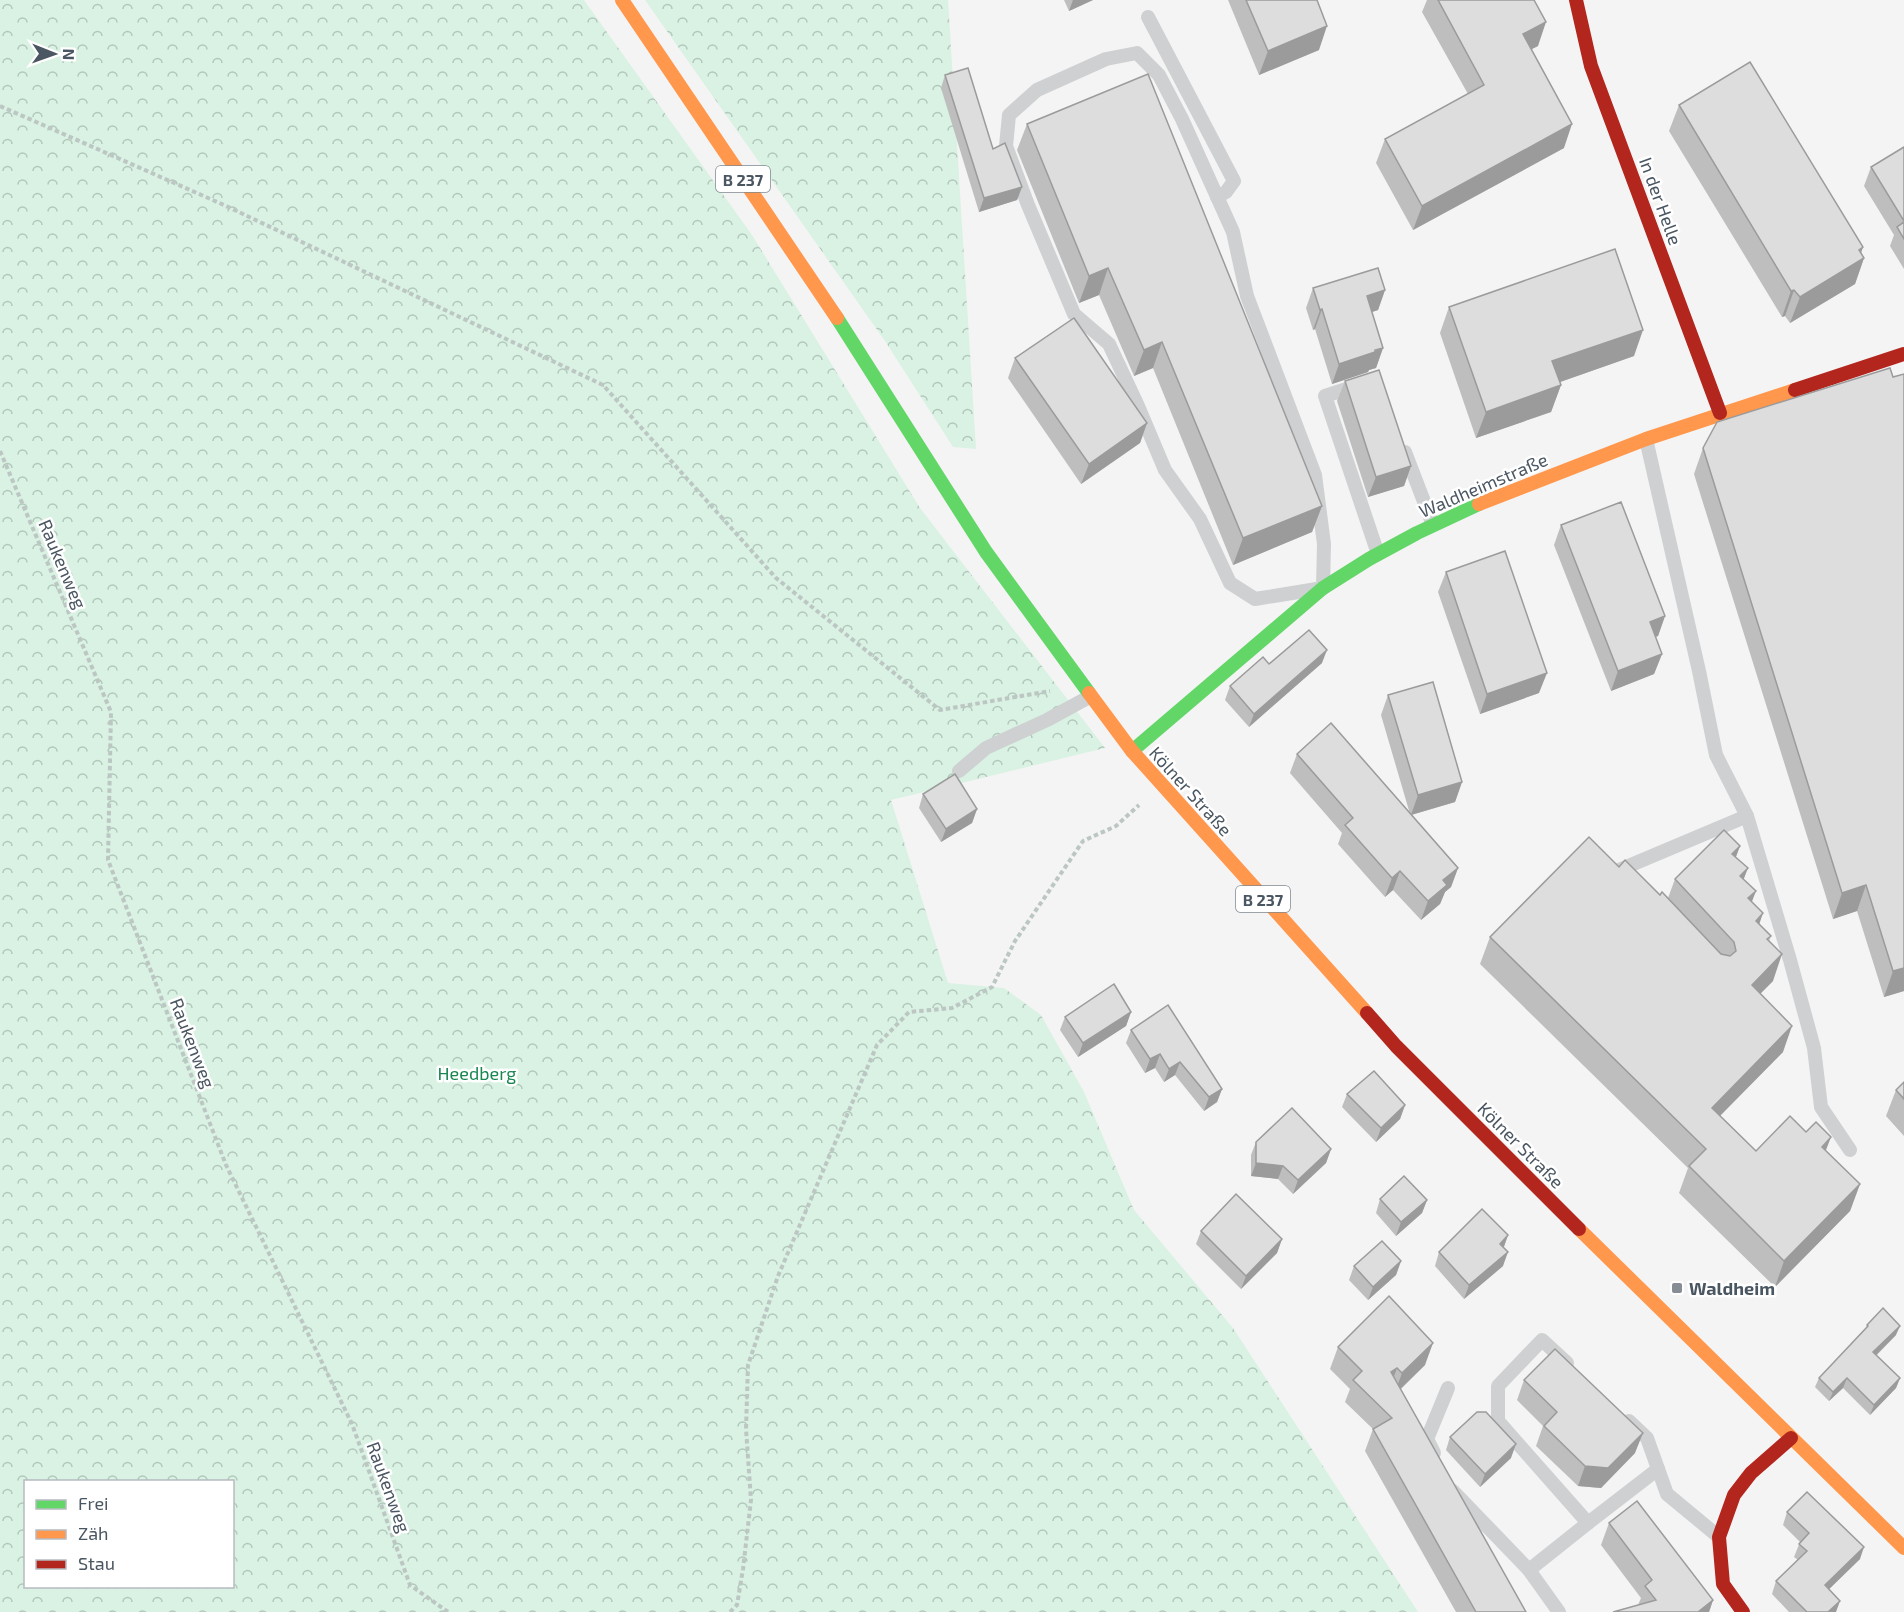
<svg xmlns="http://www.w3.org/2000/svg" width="1904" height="1612" viewBox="0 0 1904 1612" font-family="'Exo 2',sans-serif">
	<defs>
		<pattern id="forest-crowns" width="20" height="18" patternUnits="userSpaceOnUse" patternTransform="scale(1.5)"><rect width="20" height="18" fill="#d9f2e3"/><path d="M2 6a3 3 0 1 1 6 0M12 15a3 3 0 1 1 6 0" fill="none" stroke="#b2c7bb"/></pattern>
	</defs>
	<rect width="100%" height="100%" fill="#f4f4f4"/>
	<!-- forest -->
	<g fill="url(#forest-crowns)" fill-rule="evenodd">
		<path d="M 0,0 L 584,0 L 752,235 L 920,508 L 1105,748 L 891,800 L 948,983 L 1004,988 L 1041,1015 L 1084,1092 L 1134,1210 L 1233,1328 L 1418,1612 L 0,1612 ZM 26,1482 L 232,1482 L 232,1586 L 26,1586 Z"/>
		<polygon points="645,0 948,0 976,449 953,447 885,341"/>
	</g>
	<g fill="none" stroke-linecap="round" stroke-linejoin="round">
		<!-- path -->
		<g stroke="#bcc7c4" stroke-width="4" stroke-dasharray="4.5 3" stroke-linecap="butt">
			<polyline points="0,106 224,205 603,385 776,578 940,710 1050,691"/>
			<polyline points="0,451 111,712 108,860 226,1165 352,1424 410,1585 448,1612"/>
			<polyline points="730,1612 737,1605 743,1569 751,1500 746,1429 748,1365 778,1276 877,1045 909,1012 952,1008 992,987 1015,941 1083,841 1116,826 1139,805"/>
		</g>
		<!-- lane -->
		<g stroke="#ced0d2" stroke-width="14">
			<polyline points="1148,17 1234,181 1226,192 1217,197"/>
			<polygon points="1137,53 1159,75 1182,119 1233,232 1247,296 1315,475 1324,544 1323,588 1255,599 1230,583 1200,519 1165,470 1138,406 1109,344 1074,314 1028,205 1006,146 1009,115 1037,90 1106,59"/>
			<polyline points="1359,385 1325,396 1378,554"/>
			<polyline points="1646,439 1699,671 1716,755 1747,816 1790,960 1814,1048 1821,1107 1850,1150"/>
			<polyline points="1405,452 1433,525"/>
			<polyline points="959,771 986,748 1047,720 1091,696"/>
			<polyline points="1622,874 1619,870 1747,816"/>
			<polyline points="1567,1363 1542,1340 1498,1386 1498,1421 1588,1523 1658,1469"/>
			<polyline points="1629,1421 1647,1438 1667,1494 1719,1537"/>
			<polyline points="1434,1453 1427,1439 1448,1388"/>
			<polyline points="1453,1491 1529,1570 1588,1523"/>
			<polyline points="1529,1570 1559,1612"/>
		</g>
		<!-- fast -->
		<g stroke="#63d668" stroke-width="14">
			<polyline points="837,318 986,552 1089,693"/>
			<polyline points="1132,751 1323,588 1369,559 1417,533 1479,504"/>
		</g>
		<!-- slow -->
		<g stroke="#ff974d" stroke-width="14">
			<polyline points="622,0 837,318"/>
			<polyline points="1479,504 1646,439 1795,390"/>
			<polyline points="1089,693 1132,751 1367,1013"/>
			<polyline points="1579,1229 1904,1548"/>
		</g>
		<!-- jam -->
		<g stroke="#b3261e" stroke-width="14">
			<polyline points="1576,0 1591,66 1720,413"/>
			<polyline points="1795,390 1904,354"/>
			<polyline points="1367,1013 1396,1046 1579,1229"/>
			<polyline points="1743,1612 1723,1584 1719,1537 1734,1495 1751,1473 1791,1438"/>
		</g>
	</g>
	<!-- wall -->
	<g fill="#bebebf">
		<polygon points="1064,0 1093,0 1069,11"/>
		<polygon points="1228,0 1317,0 1319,50 1259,75"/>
		<polygon points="1427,0 1534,0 1538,46 1531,49 1564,148 1413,230 1376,163 1385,139 1468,94 1422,12"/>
		<polygon points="945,75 993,149 1022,187 1017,200 979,212 941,88"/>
		<polygon points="1679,105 1863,247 1861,252 1864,258 1855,284 1790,323 1785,316 1782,317 1669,131"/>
		<polygon points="1027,124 1322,506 1312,532 1233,565 1153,368 1134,376 1099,295 1079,303 1017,150"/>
		<polygon points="1904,147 1904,269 1890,246 1894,235 1864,186 1871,167"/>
		<polygon points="1313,288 1385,290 1378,310 1372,312 1383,348 1376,368 1369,370 1368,372 1332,384 1315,329 1313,330 1306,308"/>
		<polygon points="1449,307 1634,356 1560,382 1561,385 1551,412 1476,438 1440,333"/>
		<polygon points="1015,358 1147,423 1140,443 1081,484 1008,378"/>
		<polygon points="1904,374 1904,991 1884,997 1857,911 1833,919 1694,474 1703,448"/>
		<polygon points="1345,381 1411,466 1404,486 1368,497 1337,401"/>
		<polygon points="1561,525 1665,616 1658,636 1655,637 1662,654 1654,674 1611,691 1554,545"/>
		<polygon points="1446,572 1539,693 1480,714 1438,592"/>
		<polygon points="1322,663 1249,727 1225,700 1230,686 1269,664"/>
		<polygon points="1388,695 1462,782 1455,802 1411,815 1458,868 1451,887 1445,892 1440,904 1421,920 1393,890 1385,897 1338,844 1342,833 1290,773 1297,754 1410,814 1381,715"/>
		<polygon points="923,794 977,809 972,823 941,842 919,808"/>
		<polygon points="1740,846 1736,857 1759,924 1771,936 1769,941 1773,981 1760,994 1783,1052 1720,1116 1756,1151 1826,1151 1860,1184 1850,1211 1775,1287 1679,1193 1688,1168 1480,964 1490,937 1619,867 1660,895 1668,898 1675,879"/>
		<polygon points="1131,1012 1126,1026 1078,1057 1060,1030 1065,1017"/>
		<polygon points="1131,1030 1222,1089 1217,1102 1204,1111 1175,1075 1164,1082 1155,1068 1145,1073 1126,1043"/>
		<polygon points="1904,1082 1904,1136 1886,1116 1896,1090"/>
		<polygon points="1347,1094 1405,1105 1400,1119 1376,1142 1342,1107"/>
		<polygon points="1256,1142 1331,1149 1326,1163 1293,1194 1278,1179 1251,1176 1251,1155"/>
		<polygon points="1380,1199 1427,1200 1422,1213 1396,1236 1376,1213"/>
		<polygon points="1201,1231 1282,1239 1277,1253 1241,1289 1196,1244"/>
		<polygon points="1508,1235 1504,1247 1503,1266 1464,1299 1435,1266 1439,1252"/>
		<polygon points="1401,1261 1396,1275 1368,1300 1349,1280 1354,1266"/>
		<polygon points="1867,1325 1896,1335 1876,1356 1900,1378 1896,1388 1870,1415 1843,1388 1829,1401 1815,1387 1819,1378 1865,1330"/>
		<polygon points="1338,1347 1425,1365 1401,1389 1526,1612 1456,1612 1365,1451 1373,1429 1345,1402 1350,1389 1330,1369"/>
		<polygon points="1524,1380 1635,1453 1601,1488 1578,1486 1536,1446 1543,1426 1517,1400"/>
		<polygon points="1450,1437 1511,1458 1480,1487 1446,1450"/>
		<polygon points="1787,1512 1860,1559 1829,1589 1836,1612 1789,1612 1772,1594 1776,1581 1798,1560 1794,1557 1800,1542 1783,1525"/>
		<polygon points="1609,1523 1713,1600 1709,1612 1613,1612 1638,1605 1641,1598 1601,1545"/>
	</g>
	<!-- shaded-wall -->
	<g fill="#9b9b9b">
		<polygon points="1073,0 1093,0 1069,11"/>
		<polygon points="1546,22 1538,46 1515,58 1523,34"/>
		<polygon points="1327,26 1319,50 1259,75 1268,51"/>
		<polygon points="1572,124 1564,148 1413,230 1422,206"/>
		<polygon points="1022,187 1017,200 979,212 984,198"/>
		<polygon points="1863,247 1858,262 1864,258 1855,284 1790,323 1800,297"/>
		<polygon points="1108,268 1099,295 1079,303 1089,276"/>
		<polygon points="1385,290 1378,310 1360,316 1367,296"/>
		<polygon points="1794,290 1785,316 1782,317 1791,291"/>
		<polygon points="1322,309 1315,329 1313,330 1320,310"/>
		<polygon points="1643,330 1634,356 1543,388 1552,361"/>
		<polygon points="1162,342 1153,368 1134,376 1144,350"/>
		<polygon points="1383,348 1376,368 1369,370 1368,372 1332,384 1339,364"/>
		<polygon points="1561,385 1551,412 1476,438 1486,412"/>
		<polygon points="1147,423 1140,443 1081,484 1089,464"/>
		<polygon points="1411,466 1404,486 1368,497 1376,477"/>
		<polygon points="1322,506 1312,532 1233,565 1243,538"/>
		<polygon points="1665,616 1658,636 1642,642 1650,622"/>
		<polygon points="1327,650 1322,663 1249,727 1254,714"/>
		<polygon points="1662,654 1654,674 1611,691 1618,671"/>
		<polygon points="1547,673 1539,693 1480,714 1487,694"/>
		<polygon points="1462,782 1455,802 1411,815 1418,795"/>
		<polygon points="977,809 972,823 941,842 946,829"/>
		<polygon points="1740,846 1730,872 1732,854"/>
		<polygon points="1458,868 1451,887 1445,892 1440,904 1421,920 1428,901 1443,880"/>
		<polygon points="1748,868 1738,894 1740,876"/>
		<polygon points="1400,871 1393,890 1385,897 1392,878"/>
		<polygon points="1866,885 1857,911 1833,919 1842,893"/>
		<polygon points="1756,891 1746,917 1748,898"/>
		<polygon points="1763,913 1754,940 1756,921"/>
		<polygon points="1782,954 1773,981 1742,1012 1752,985"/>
		<polygon points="1904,968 1904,991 1884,997 1893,971"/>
		<polygon points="1131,1012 1126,1026 1078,1057 1083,1043"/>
		<polygon points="1792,1026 1783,1052 1702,1134 1712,1108"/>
		<polygon points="1160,1054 1155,1068 1145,1073 1150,1059"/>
		<polygon points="1180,1062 1175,1075 1164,1082 1169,1069"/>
		<polygon points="1222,1089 1217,1102 1204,1111 1209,1097"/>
		<polygon points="1405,1105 1400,1119 1376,1142 1381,1128"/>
		<polygon points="1831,1137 1821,1163 1822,1147"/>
		<polygon points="1331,1149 1326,1163 1293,1194 1298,1180"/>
		<polygon points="1256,1163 1283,1166 1278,1179 1251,1176"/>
		<polygon points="1860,1184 1850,1211 1775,1287 1784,1261"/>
		<polygon points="1427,1200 1422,1213 1396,1236 1401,1222"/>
		<polygon points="1508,1235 1503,1249 1500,1244"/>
		<polygon points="1282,1239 1277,1253 1241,1289 1246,1276"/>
		<polygon points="1508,1252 1503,1266 1464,1299 1469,1285"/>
		<polygon points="1401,1261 1396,1275 1368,1300 1373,1287"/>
		<polygon points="1900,1326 1896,1335 1869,1362 1873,1352"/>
		<polygon points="1433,1343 1425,1365 1394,1395 1402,1373"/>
		<polygon points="1397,1368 1389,1390 1391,1372"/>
		<polygon points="1847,1378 1843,1388 1829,1401 1833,1392"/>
		<polygon points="1900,1378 1896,1388 1870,1415 1874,1405"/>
		<polygon points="1643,1433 1635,1453 1601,1488 1578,1486 1585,1466"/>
		<polygon points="1516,1444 1511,1458 1480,1487 1485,1474"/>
		<polygon points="1864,1547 1860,1559 1820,1598 1825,1585"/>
		<polygon points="1713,1600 1709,1612 1698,1612"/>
		<polygon points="1840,1601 1836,1612 1828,1612"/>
	</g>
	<!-- building -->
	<g fill="#ddddde" stroke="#9b9b9b" stroke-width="1.5">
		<polygon points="1246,0 1317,0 1327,26 1268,51"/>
		<polygon points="1438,0 1534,0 1546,22 1523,34 1572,124 1422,206 1385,139 1484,85"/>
		<polygon points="1750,62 1863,247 1859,250 1864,258 1800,297 1794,290 1791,291 1679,105"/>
		<polygon points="968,68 993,149 1005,143 1022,187 984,198 945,75"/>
		<polygon points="1148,74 1322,506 1243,538 1162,342 1144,350 1108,268 1089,276 1027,124"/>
		<polygon points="1904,147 1904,221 1871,167"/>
		<polygon points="1904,222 1904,239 1897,227"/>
		<polygon points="1615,249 1643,330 1552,361 1561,385 1486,412 1449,307"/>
		<polygon points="1378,268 1385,290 1367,296 1383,348 1375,350 1375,352 1339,364 1322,309 1320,310 1313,288"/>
		<polygon points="1074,318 1147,423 1089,464 1015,358"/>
		<polygon points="1890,368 1893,377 1904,374 1904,968 1893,971 1866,885 1842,893 1703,448 1717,422"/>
		<polygon points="1379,370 1411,466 1376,477 1345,381"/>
		<polygon points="1621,502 1665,616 1650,622 1662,654 1618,671 1561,525"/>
		<polygon points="1505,551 1547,673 1487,694 1446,572"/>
		<polygon points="1309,630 1327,650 1254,714 1230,686 1263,657 1269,664"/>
		<polygon points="1433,682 1462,782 1418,795 1388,695"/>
		<polygon points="1331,723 1458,868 1443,880 1447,885 1428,901 1400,871 1392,878 1345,825 1353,818 1297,754"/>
		<polygon points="955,774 977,809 946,829 923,794"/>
		<polygon points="1724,830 1740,846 1732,854 1748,868 1740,876 1756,891 1748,898 1763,913 1756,921 1771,936 1767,939 1782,954 1752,985 1792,1026 1712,1108 1756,1151 1790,1116 1806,1132 1816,1122 1831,1137 1822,1147 1860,1184 1784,1261 1689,1166 1706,1149 1490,937 1589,837 1619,867 1625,860 1660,895 1662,892 1721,954 1730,956 1736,951 1734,942 1675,879"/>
		<polygon points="1114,984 1131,1012 1083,1043 1065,1017"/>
		<polygon points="1168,1005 1222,1089 1209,1097 1180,1062 1169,1069 1160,1054 1150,1059 1131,1030"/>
		<polygon points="1374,1071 1405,1105 1381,1128 1347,1094"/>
		<polygon points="1904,1082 1904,1099 1896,1090"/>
		<polygon points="1292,1108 1331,1149 1298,1180 1283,1166 1256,1163 1256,1142"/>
		<polygon points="1404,1176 1427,1200 1401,1222 1380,1199"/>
		<polygon points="1236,1194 1282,1239 1246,1276 1201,1231"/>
		<polygon points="1482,1209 1508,1235 1500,1244 1508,1252 1469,1285 1439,1252"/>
		<polygon points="1382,1241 1401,1261 1373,1287 1354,1266"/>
		<polygon points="1389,1296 1433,1343 1402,1373 1397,1368 1391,1372 1526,1612 1476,1612 1373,1429 1392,1418 1353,1380 1362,1371 1338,1347"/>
		<polygon points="1883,1308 1900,1326 1873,1352 1900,1378 1874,1405 1847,1378 1833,1392 1819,1378 1868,1326 1867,1325"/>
		<polygon points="1555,1349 1643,1433 1608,1468 1585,1466 1544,1426 1557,1412 1524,1380"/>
		<polygon points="1477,1412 1486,1412 1516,1444 1485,1474 1450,1437"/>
		<polygon points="1807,1492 1864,1547 1825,1585 1840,1601 1828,1612 1807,1612 1776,1581 1807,1551 1799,1544 1809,1533 1787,1512"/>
		<polygon points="1637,1501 1713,1600 1698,1612 1613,1612 1656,1600 1645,1586 1652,1580 1609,1523"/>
	</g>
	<!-- markers -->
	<rect fill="#868d94" stroke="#fff" stroke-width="2" x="1671" y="1282" width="12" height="12" rx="3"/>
	<g text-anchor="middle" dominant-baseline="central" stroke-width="5" stroke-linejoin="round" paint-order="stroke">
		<!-- shield labels -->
		<g fill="#fff" stroke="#808990" stroke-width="1.5">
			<rect x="716" y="166" width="54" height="26" rx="4.5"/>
			<rect x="1236" y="886" width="54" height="26" rx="4.5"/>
		</g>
		<g font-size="16" font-weight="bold" fill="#4a5661">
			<text x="743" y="179">B 237</text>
			<text x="1263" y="899">B 237</text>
		</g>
		<!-- street labels -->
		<g font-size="18" fill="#4a5661" stroke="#fff">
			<text transform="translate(1661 201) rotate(70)">In der Helle</text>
			<text transform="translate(1483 485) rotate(-23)">Waldheimstraße</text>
			<text transform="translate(63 564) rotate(67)">Raukenweg</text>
			<text transform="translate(1191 791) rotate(48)">Kölner Straße</text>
			<text transform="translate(193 1043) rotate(69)">Raukenweg</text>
			<text transform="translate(1521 1145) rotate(45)">Kölner Straße</text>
			<text transform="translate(389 1487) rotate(70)">Raukenweg</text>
		</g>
		<!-- park labels -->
		<g font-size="18" fill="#17864f" stroke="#fff">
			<text x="477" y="1073">Heedberg</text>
		</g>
		<!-- poi labels -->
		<g font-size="18" font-weight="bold" fill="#4a5661" stroke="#fff" text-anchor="start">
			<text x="1689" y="1288">Waldheim</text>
		</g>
	</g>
	<!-- legend -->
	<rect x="24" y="1480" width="210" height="108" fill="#ffffff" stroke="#b7bbc0" stroke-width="1.5"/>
	<rect x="36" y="1500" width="30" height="9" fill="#63d668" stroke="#b7bbc0" stroke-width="1.5"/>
	<text x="78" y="1510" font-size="18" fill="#4a5661">Frei</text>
	<rect x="36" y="1530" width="30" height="9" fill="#ff974d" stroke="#b7bbc0" stroke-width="1.5"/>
	<text x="78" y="1540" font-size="18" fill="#4a5661">Zäh</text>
	<rect x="36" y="1560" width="30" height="9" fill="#b3261e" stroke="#b7bbc0" stroke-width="1.5"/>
	<text x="78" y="1570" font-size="18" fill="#4a5661">Stau</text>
	<!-- north arrow -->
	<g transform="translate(54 54) rotate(91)" stroke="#ffffff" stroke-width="4.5" paint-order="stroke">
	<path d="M0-4.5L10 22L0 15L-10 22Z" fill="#4a5661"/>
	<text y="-9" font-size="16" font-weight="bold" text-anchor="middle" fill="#4a5661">N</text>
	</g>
</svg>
